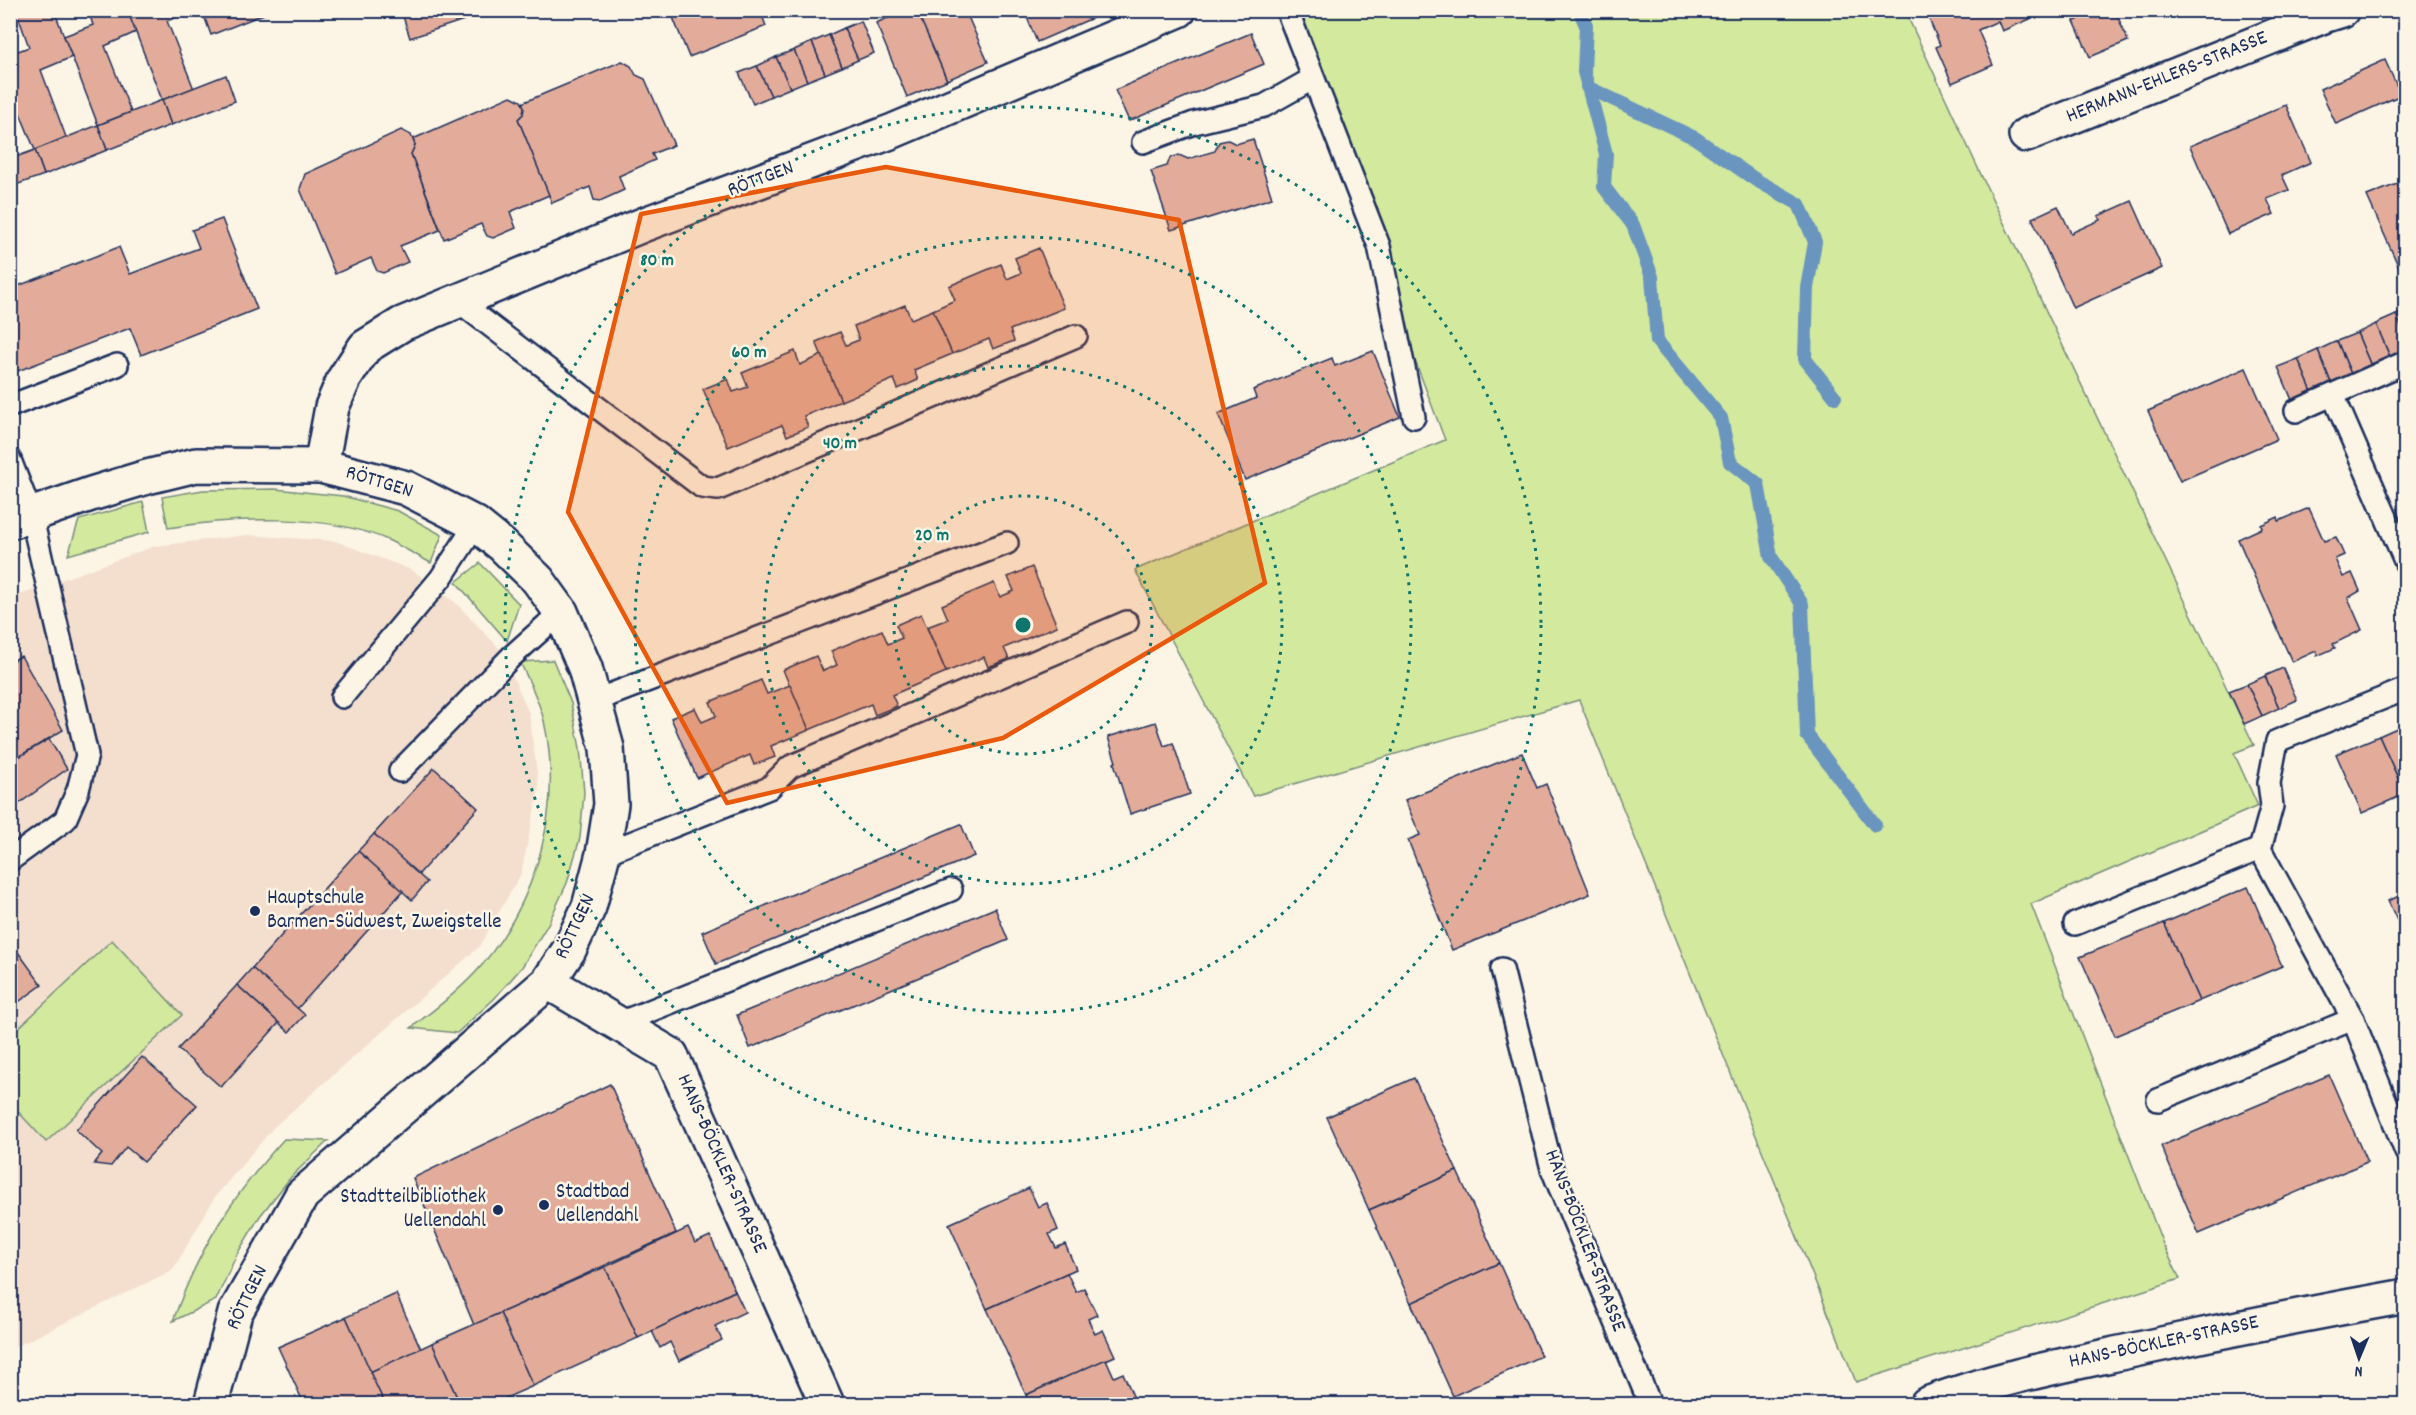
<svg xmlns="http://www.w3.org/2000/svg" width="2416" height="1415" viewBox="0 0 2416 1415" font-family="Dekko,sans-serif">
	<rect width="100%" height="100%" fill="#fcf5e5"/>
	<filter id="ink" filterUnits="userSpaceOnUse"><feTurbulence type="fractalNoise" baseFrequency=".0167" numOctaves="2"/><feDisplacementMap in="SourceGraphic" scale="12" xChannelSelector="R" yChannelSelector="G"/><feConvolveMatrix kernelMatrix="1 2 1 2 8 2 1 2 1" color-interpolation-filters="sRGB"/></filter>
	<g filter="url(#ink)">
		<!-- built -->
		<polygon fill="#f4dfce" points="247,535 335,541 412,570 456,603 502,651 529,713 539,788 521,874 479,947 274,1127 215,1197 173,1270 11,1349 11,598 155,546"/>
		<!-- green -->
		<g fill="#d3e99e" stroke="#778c7e" stroke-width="1.5">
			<polygon points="1283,11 1905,11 1990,194 2254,745 2234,753 2258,806 2031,904 2163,1244 2180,1279 1856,1382 1579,700 1253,796 1135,570 1445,440"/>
			<path d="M 275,489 L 343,496 L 398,511 L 442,535 L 431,563 C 418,556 404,548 390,541 C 329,513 234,517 168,528 L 162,497 L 203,490 Z"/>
			<polygon points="143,502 149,532 68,555 79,520"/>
			<polygon points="480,563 519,604 507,641 456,582"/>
			<path d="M 553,660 L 571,703 L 580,748 L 584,792 L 580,838 L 567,883 L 548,924 L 522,967 L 494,999 L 457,1033 L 411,1028 C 436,1008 462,989 483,964 C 538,897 563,806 544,721 C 539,700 529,681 520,662 Z"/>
			<polygon points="112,940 182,1015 46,1142 11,1104 11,1035"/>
			<path d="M 284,1139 L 328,1141 L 291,1177 L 260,1216 L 237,1254 L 216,1300 L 173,1321 C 199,1248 232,1196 284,1139 Z"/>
		</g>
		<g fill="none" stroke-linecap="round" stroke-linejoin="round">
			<!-- stream -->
			<g stroke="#6a95bf" stroke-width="14">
				<polyline points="1579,10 1586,25 1584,72 1606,154 1604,187 1633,225 1652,277 1657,341 1721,418 1730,462 1758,484 1771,557 1802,604 1807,735 1875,825"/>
				<polyline points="1587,87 1695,138 1756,180 1799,204 1815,242 1807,288 1805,359 1835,397"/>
			</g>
		</g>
		<!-- building -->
		<g fill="#e3ac9a" stroke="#1b2f5e" stroke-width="1.5">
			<polygon points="16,10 54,10 72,57 41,70 66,137 35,150 10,89 10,54 29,47"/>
			<polygon points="88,10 128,10 136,32 105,46 131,112 98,125 64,36 93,25"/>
			<polygon points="132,10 195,10 167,21 194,89 162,100 128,12"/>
			<polygon points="202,10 274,10 211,35"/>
			<polygon points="401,10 460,10 464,20 410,38"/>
			<polygon points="670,10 760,10 766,26 689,57"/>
			<polygon points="906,10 917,10 947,80 907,97 876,23"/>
			<polygon points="944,10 965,10 988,62 947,80 921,20"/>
			<polygon points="1024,10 1111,10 1037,42"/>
			<polygon points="1925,10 2026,10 2030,19 2002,31 1998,21 1978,30 1993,65 1952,83 1936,47 1940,45"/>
			<polygon points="2075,10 2115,10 2128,41 2090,57 2074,21 2078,20"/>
			<polygon points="861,21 874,53 858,60 844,28"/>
			<polygon points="844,28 858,60 842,67 829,35"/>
			<polygon points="1251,33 1264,64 1129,121 1115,90"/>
			<polygon points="829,35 842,67 825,74 812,42"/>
			<polygon points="812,42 825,74 807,81 794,50"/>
			<polygon points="794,50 807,81 790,88 776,57"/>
			<polygon points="776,57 790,88 771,96 757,66"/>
			<polygon points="2385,60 2401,95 2336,124 2320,89"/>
			<polygon points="622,61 631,66 636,75 645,79 674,145 652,154 655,160 619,176 624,190 600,201 594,200 590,187 552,203 518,119 523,114 524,107 522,103"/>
			<polygon points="757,66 771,96 753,104 739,73"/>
			<polygon points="226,75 235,101 171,125 162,100"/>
			<polygon points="511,96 521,101 524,107 523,114 518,119 549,195 510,212 516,228 493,238 487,236 481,224 444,239 411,154 415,145 413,139"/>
			<polygon points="162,100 171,125 107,150 98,125"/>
			<polygon points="2286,105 2311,162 2282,175 2289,190 2267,199 2274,214 2228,234 2190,146"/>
			<polygon points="98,125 107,150 44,175 35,150"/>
			<polygon points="401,130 411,135 415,145 411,154 440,230 400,246 408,262 383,273 377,271 371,258 335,274 300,189 305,174"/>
			<polygon points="1253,139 1272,198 1171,230 1151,171 1167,166 1170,158 1179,155 1188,159 1215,151 1219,142 1228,140 1236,144"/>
			<polygon points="35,150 44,175 10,187 10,159"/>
			<polygon points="2397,184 2406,203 2406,273 2402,274 2367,196"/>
			<polygon points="2132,201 2162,268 2073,308 2032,218 2058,206 2071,233 2100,220 2098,216"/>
			<polygon points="222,219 257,309 141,355 130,328 10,374 10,289 119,247 130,274 199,248 192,230"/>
			<polygon points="1039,248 1064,308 1010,330 1014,341 993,349 989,339 952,354 933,310 955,300 949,286 1001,264 1007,279 1021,273 1015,258"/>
			<polygon points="905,305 911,319 933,310 952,354 914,370 918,380 898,389 894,379 841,401 816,342 840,332 846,345 859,340 854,326"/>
			<polygon points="2406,311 2406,338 2396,315"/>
			<polygon points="2396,315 2406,338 2406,350 2390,357 2376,324"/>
			<polygon points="2376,324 2390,357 2371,366 2357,333"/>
			<polygon points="2357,333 2371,366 2351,374 2337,341"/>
			<polygon points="2337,341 2351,374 2331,383 2318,350"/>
			<polygon points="2318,350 2331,383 2312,392 2298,359"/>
			<polygon points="795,351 800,365 822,355 841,401 804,416 808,427 787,436 782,425 728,447 703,389 728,379 733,392 748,387 742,373"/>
			<polygon points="1373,351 1400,417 1245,480 1218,414 1256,398 1253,390 1332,358 1335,366"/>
			<polygon points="2298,359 2312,392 2292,400 2278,367"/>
			<polygon points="2246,368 2277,439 2180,481 2148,411"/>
			<polygon points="2309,508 2324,541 2336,537 2344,555 2335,559 2343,577 2352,573 2360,591 2348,598 2362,630 2333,644 2335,648 2317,656 2316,651 2292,662 2238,539 2262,528 2261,525 2278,517 2279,521"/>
			<polygon points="1032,567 1057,626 1004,648 1009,659 988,667 984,657 946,672 927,627 948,619 942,605 994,583 1000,597 1014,591 1008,577"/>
			<polygon points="921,614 946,672 892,695 897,706 875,715 871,704 809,730 783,670 816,656 823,671 837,665 831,651 882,630 888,644 902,638 896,625"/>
			<polygon points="21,656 63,730 10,762 10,662"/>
			<polygon points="2283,668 2297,700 2279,708 2265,676"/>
			<polygon points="2265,676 2279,708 2262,716 2247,684"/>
			<polygon points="761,680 767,694 790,685 809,730 771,746 775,757 754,765 750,755 697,778 671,718 695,708 702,722 716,716 710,702"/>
			<polygon points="2247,684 2262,716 2244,724 2229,691"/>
			<polygon points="1156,722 1164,746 1173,743 1190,794 1130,814 1114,763 1116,762 1108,737"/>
			<polygon points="2406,724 2406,794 2405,794 2379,736"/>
			<polygon points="2379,736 2405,794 2362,813 2336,754"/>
			<polygon points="49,739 67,769 10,810 10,762"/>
			<polygon points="1522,753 1537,788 1546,784 1590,894 1452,950 1408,840 1420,835 1405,800"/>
			<polygon points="434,768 478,808 418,875 374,834"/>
			<polygon points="961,824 974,856 716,964 702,932"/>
			<polygon points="374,834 427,882 412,900 358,851"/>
			<polygon points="358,851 403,891 297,1009 252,968"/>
			<polygon points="2248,887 2282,966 2199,1001 2164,923"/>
			<polygon points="2406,893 2406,940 2388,901"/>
			<polygon points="995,908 1008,940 750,1048 737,1015"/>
			<polygon points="2164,923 2199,1001 2115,1036 2080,957"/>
			<polygon points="10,941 42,985 10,1008"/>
			<polygon points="252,968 305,1015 289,1032 237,985"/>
			<polygon points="237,985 279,1023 221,1087 178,1049"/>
			<polygon points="142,1057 197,1105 144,1162 126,1147 111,1166 94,1164 102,1154 76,1130"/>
			<polygon points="2329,1075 2367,1162 2199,1234 2161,1146"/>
			<polygon points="1414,1078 1457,1171 1369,1210 1327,1117"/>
			<polygon points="610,1084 676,1233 474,1325 413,1178"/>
			<polygon points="1457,1171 1499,1263 1411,1303 1369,1210"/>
			<polygon points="1029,1188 1038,1207 1047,1203 1058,1230 1049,1234 1056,1248 1065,1244 1076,1269 987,1309 949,1224"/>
			<polygon points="688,1228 695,1243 710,1236 735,1291 638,1338 605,1267"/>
			<polygon points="1499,1263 1541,1356 1453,1396 1411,1303"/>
			<polygon points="605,1267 638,1338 533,1386 500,1313"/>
			<polygon points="1067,1273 1076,1292 1084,1288 1097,1315 1088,1319 1095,1334 1103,1330 1115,1356 1026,1395 987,1309"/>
			<polygon points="735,1291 745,1312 715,1326 722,1340 679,1361 670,1342 660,1348 652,1331"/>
			<polygon points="396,1294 421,1349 370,1372 346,1317"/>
			<polygon points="500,1313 533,1386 492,1404 460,1404 432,1343"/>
			<polygon points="346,1317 383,1399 371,1404 304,1404 278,1347"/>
			<polygon points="432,1343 460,1404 385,1404 370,1372"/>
			<polygon points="1106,1359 1114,1377 1123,1373 1134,1398 1125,1402 1126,1404 1030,1404 1026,1395"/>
			<polygon points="383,1399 385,1404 371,1404"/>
		</g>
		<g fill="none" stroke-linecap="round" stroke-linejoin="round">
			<!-- lane casing -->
			<g stroke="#1b2f5e" stroke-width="26">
				<g id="lane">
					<polyline points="1287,10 1379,246 1414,417"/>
					<polyline points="1143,142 1194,123 1264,106 1312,79"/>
					<polyline points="458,301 702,487 718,489 1076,336"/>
					<polyline points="2333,395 2406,563"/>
					<polyline points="10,406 117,365"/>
					<polyline points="2296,411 2406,362"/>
					<polyline points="10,460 31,514 87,755 78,790 65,820 10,860"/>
					<polyline points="342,697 441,578 476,524"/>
					<polyline points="594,701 1007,543"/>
					<polyline points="400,771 511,657 561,612"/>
					<polyline points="2260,849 2272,806 2269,783 2277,741 2406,689"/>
					<polyline points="603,854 769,788 790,767 1127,622"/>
					<polyline points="2075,924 2260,849 2353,1019 2406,1152"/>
					<polyline points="1502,969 1552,1169 1650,1404"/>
					<polyline points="617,1024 951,890"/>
					<polyline points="2158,1100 2353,1019"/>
				</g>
			</g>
			<!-- street casing -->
			<g stroke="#1b2f5e" stroke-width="38">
				<g id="street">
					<polyline points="2026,135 2326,15 2342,10"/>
					<polyline points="321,466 332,407 344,379 365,347 402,324 645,224 893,131 1179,10"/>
					<polyline points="10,522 91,494 147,477 196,465 321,466 406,488 476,524 502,545 538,580 561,612 585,668 607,748 611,804 603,854 589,907 569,950 548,982 302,1195 235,1313 211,1404"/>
					<polyline points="548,982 671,1055 827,1404"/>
				</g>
			</g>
			<!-- secondary casing -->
			<g stroke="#1b2f5e" stroke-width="38">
				<path id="secondary" d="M 1927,1404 C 1990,1380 2054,1367 2120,1353 C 2215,1332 2310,1313 2406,1296"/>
			</g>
			<!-- lane -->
			<use href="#lane" stroke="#fcf5e5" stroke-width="21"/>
			<!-- street -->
			<use href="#street" stroke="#fcf5e5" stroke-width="33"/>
			<!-- secondary -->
			<use href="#secondary" stroke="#fcf5e5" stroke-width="33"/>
		</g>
	</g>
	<!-- marked area -->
	<path fill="#e8590c" fill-opacity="0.2" stroke="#e8590c" stroke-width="4.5" stroke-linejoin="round" d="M 886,167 L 1179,220 L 1265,583 L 1003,738 L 727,803 L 568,512 L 641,214 Z"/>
	<!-- distance rings -->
	<g fill="none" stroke="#0f766e" stroke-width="3" stroke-dasharray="3 6">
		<circle cx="1023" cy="625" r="129"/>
		<circle cx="1023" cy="625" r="259"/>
		<circle cx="1023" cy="625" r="388"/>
		<circle cx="1023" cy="625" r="518"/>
	</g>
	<!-- markers -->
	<g fill="#1b2f5e" stroke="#fcf5e5" stroke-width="2">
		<circle cx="255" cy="911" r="6"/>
		<circle cx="544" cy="1205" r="6"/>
		<circle cx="498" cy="1210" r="6"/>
	</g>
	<g text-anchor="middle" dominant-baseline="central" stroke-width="5" stroke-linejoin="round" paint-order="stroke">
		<!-- street labels -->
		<g font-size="21" fill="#1b2f5e" stroke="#fcf5e5">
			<text transform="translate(2167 78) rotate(-22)">HERMANN-EHLERS-STRASSE</text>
			<text transform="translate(761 180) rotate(-21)">RÖTTGEN</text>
			<text transform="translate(379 483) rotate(17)">RÖTTGEN</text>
			<text transform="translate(576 927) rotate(-65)">RÖTTGEN</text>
			<text transform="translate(721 1164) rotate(66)">HANS-BÖCKLER-STRASSE</text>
			<text transform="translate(1584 1241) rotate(69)">HANS-BÖCKLER-STRASSE</text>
			<text transform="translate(248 1298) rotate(-64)">RÖTTGEN</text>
			<text transform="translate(2164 1343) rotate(-12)">HANS-BÖCKLER-STRASSE</text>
		</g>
		<!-- poi labels -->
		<g font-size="21" fill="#1b2f5e" stroke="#fcf5e5" text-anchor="start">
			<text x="267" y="899">Hauptschule<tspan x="267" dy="24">Barmen-Südwest, Zweigstelle</tspan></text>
			<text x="556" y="1193">Stadtbad<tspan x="556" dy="24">Uellendahl</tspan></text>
			<text x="486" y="1198" text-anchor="end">Stadtteilbibliothek<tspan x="486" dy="24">Uellendahl</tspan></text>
		</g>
	</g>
	<circle cx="1023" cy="625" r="9" fill="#0f766e" stroke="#fcf5e5" stroke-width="3"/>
	<g font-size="18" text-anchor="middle" font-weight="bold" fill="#0f766e" stroke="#fcf5e5" stroke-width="5" stroke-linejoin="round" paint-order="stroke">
		<text x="657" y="265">80 m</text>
		<text x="749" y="357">60 m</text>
		<text x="840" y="448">40 m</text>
		<text x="932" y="540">20 m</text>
	</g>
	<!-- margin -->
	<rect width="2416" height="1415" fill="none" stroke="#fcf5e5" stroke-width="36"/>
	<rect x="18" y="18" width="2380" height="1379" fill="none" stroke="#1b2f5e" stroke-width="2" filter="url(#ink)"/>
	<!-- north arrow -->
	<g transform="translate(2359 1358) rotate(182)" stroke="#fcf5e5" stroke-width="4.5" paint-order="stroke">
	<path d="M0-4.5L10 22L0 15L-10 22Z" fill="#1b2f5e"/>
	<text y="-9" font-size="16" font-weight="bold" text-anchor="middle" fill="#1b2f5e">N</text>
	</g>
</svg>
